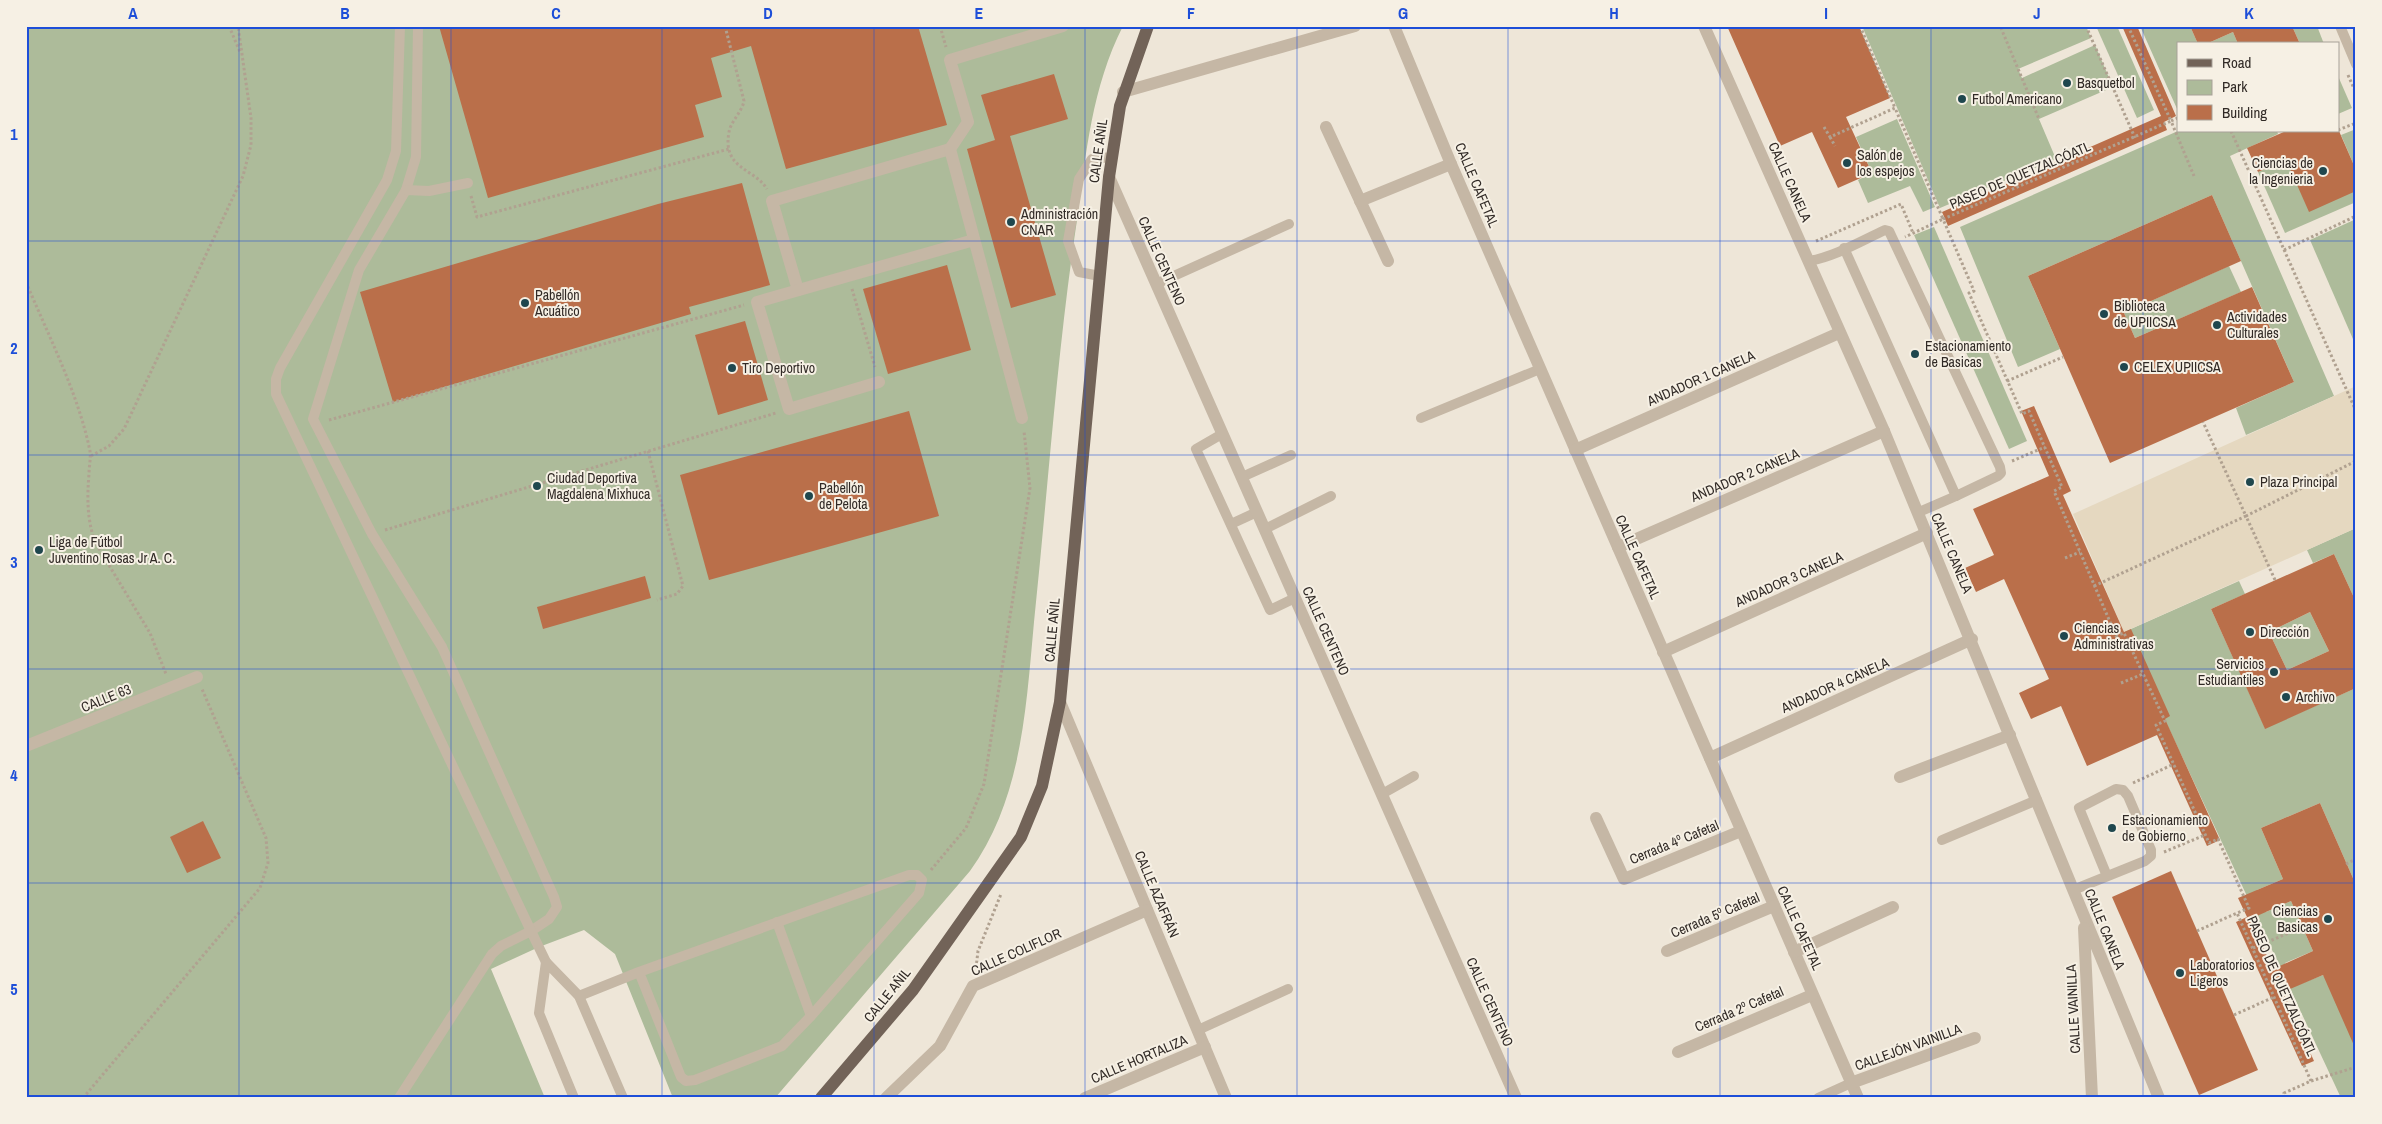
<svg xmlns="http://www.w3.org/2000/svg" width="2382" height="1124" viewBox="0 0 2382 1124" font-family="'Archivo Narrow',sans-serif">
	<rect width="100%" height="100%" fill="#eee6d8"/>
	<!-- green -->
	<g fill="#adbb9a">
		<path d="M 26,26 L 1123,26 C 1092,87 1086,153 1077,220 C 1057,353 1048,488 1034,622 C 1026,708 1022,799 970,871 L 775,1098 L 673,1098 L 615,954 L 584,930 L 539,947 L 491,969 L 545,1098 L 26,1098 Z"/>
		<polygon points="1862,26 2086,26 2091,38 2018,69 2022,78 2095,45 2113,87 2039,119 2056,159 1940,208"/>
		<polygon points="2096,26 2117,26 2154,110 2137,118"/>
		<polygon points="2140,26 2190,26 2198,44 2178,44 2178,111"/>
		<polygon points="2292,26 2317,26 2324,44 2300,44"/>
		<polygon points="2233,32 2238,44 2206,44"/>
		<polygon points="2338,76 2352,108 2338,114"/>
		<polygon points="1897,119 1935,207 1923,212 1910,186 1868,203 1858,180 1872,173 1856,137"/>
		<polygon points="2356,129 2356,170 2341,135"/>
		<polygon points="2178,131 2277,131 2278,134 2230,156 2334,396 2246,435 2236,408 2294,382 2212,195 2028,276 2060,349 2018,367 1960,227"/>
		<polygon points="2286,160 2356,191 2356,202 2285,233 2258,172"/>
		<polygon points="2356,219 2356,346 2310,240"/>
		<polygon points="1934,227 2027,441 2009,449 1914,235"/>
		<polygon points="2229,266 2241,292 2135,338 2124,313"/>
		<polygon points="2356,528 2356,602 2334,554 2313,563 2307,550"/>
		<polygon points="2239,581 2245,594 2211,609 2265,728 2356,688 2356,885 2320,803 2261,828 2283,879 2257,890 2266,912 2291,901 2313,951 2285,963 2295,986 2323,975 2356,1023 2356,1098 2341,1098 2124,632"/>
		<polygon points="2310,612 2329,651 2287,670 2269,632"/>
	</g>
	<!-- plaza -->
	<polygon fill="#e5d8c0" points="2356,386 2356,528 2124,632 2073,514"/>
	<!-- building -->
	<g fill="#ba6f4a" fill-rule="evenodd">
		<polygon points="439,26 918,26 947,125 786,169 751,46 711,58 722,97 695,105 704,137 488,198"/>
		<polygon points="1727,26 1859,26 1890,98 1846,117 1872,173 1838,188 1812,132 1780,146"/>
		<polygon points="2122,26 2137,26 2176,116 2164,122 2167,130 1948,226 1942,212 2161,116"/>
		<polygon points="2190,26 2292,26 2300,44 2238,44 2233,32 2206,44 2198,44"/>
		<polygon points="1054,74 1068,119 1010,136 1056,295 1011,308 967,149 995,140 981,95"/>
		<polygon points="2286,131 2339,131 2356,170 2356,191 2309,212 2286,160 2258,172 2247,148"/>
		<polygon points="742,183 770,285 689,307 691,314 393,402 360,292 658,204"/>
		<polygon points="2212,195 2241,261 2124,313 2135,338 2252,287 2294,382 2110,463 2028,276"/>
		<polygon points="947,265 971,350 888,374 863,289"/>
		<polygon points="745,321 768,400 718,415 695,335"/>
		<polygon points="2034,406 2071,491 2063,495 2124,632 2131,629 2170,716 2165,719 2220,840 2207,846 2157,735 2087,766 2061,706 2031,719 2019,693 2049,679 2004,579 1976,592 1965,568 1994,555 1973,509 2049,476 2021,411"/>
		<polygon points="909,411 939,516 709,580 680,475"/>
		<path d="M 2334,554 L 2356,602 L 2356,688 L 2265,729 L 2211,609 ZM 2310,612 L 2329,651 L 2287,670 L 2269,632 Z"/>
		<polygon points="645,576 651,598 543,629 537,607"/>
		<path d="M 2320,803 L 2356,885 L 2356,1050 L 2323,975 L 2283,992 L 2314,1061 L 2302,1066 L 2236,922 L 2247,917 L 2238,898 L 2283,879 L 2261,828 ZM 2291,901 L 2313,951 L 2273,969 L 2250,919 Z"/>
		<polygon points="203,821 221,858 187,873 170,837"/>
		<polygon points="2171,871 2258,1070 2199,1095 2112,897"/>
	</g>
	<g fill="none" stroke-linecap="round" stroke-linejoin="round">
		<!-- path -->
		<g stroke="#b0a190" stroke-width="3" stroke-dasharray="2.5 2.5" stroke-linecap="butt">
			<polyline points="229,26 240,52"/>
			<path d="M 725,26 L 744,101 C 742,112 731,121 729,132 C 722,169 754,168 767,189"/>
			<polyline points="940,26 946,47"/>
			<polyline points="1860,26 1895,108"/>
			<polyline points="2006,26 2001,28 2039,119"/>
			<polyline points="2086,26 2135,138"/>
			<polyline points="2128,26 2171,121 1943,219 1974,291 1969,293 2022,414 2029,411 2062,487 2054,491 2116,636 2124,633 2165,721 2156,725 2209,843 2218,839 2249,908 2237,913 2311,1081"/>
			<polyline points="2348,75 2356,93"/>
			<polyline points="2178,118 2171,121 2194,176"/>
			<polyline points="1824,127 1830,137 1895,108 1943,219 1905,237"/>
			<polyline points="2338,130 2356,123"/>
			<polyline points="2231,131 2356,411"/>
			<polyline points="1830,137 1835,146"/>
			<polyline points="471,196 477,217 729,149"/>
			<polyline points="1816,241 1901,204 1913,233"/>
			<polyline points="2284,250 2356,216"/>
			<path d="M 26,282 C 49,337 78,393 90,451 C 91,459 89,466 89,474 C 87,498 87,519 95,542 L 150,633 L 166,674"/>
			<polyline points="852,289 875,367"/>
			<polyline points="2007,381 2063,357"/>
			<polyline points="329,420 744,305"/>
			<polyline points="648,451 683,586 677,594 657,600"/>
			<polyline points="91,456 109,446 124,429 243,176 251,145 251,118 238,26"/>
			<polyline points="2012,461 2045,447"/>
			<polyline points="385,530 776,413"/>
			<polyline points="2065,558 2080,552"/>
			<polyline points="2275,580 2246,516 2356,461"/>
			<polyline points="2094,586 2246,516 2203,422"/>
			<polyline points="2121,683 2143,674"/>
			<polyline points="2133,783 2174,764"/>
			<polyline points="2164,852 2205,835"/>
			<polyline points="2346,864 2356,859"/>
			<polyline points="931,870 966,828 984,784 1030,488 1024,431"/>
			<polyline points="2197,931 2237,913"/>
			<polyline points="2253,948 2303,927"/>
			<polyline points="976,968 978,951 1001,894"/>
			<polyline points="2234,1015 2274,997"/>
			<polyline points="83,1098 260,888 268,863 266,838 202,689"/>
			<polyline points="2286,1098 2284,1093 2311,1081 2356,1067"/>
		</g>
		<!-- lane -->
		<g stroke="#c5b7a5" stroke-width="10">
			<polyline points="418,26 416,157 406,190 359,270 313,419 372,534 442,647 554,897 557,907 549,919 531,931 546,962"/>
			<polyline points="2340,26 2356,64"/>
			<polyline points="406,190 429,191 468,183"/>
			<path d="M 1809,261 C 1836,256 1861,241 1885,230 L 1889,231 L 2000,467 L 2001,473 L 1998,476 L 1956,496 L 1844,248"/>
			<polyline points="1100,276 1079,272 1068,241 1079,179 1092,159 1112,157"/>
			<polyline points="1156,284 1289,224"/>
			<polyline points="1421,418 1540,369"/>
			<polyline points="1222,434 1196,449 1270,610 1295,598"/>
			<polyline points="1242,477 1291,455"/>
			<polyline points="1919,512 1956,496"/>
			<polyline points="1231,524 1257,512"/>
			<polyline points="1265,529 1331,496"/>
			<polyline points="1382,794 1414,776"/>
			<polyline points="1942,840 2037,800"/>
			<polyline points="2073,890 2145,861 2151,856 2151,850 2128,796 2123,790 2116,789 2079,808 2107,876"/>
			<polyline points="777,922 811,1016"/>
			<polyline points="579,996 639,972 909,875 917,875 922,880 919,893 811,1016 782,1046 695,1080 686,1081 681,1077 639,972"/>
			<polyline points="1198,1030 1288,989"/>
			<polyline points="399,1098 492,954 501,946 531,931 276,394 276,379 280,368 387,180 396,151 400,26"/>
			<polyline points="574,1098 539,1013 546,962 579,996 623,1098"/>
			<polyline points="1818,1098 1851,1083"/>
		</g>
		<!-- street -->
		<g stroke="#c5b7a5" stroke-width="12">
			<polyline points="1394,26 1451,164 1858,1098"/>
			<polyline points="1704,26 1884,431 2159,1098"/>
			<polyline points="1123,92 1355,26"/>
			<polyline points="1326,127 1388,261"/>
			<polyline points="1109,177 1516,1098"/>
			<polyline points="1360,201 1451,164"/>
			<polyline points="798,290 772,201 950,149"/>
			<polyline points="879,382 789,409 757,302 974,240"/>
			<polyline points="1022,418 950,149 968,122 950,60 1063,26"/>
			<polyline points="1575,450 1839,333"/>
			<polyline points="1618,547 1884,431"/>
			<polyline points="1663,652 1927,533"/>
			<polyline points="1060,702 1226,1098"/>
			<polyline points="26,746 197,677"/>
			<polyline points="1710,758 1972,639"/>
			<polyline points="1900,777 2010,735"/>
			<polyline points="1596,818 1624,879 1741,831"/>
			<polyline points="2084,928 2092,1098"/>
			<polyline points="1667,951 1774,906"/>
			<polyline points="1794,952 1893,907"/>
			<polyline points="1678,1052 1812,995"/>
			<polyline points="1851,1083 1975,1038"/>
			<polyline points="886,1098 940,1046 973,986 1147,910"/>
			<polyline points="1085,1098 1205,1047"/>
		</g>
		<!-- primary -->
		<polyline stroke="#726358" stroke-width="12" points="821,1098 913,990 1021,837 1042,786 1060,702 1109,177 1120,106 1148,26"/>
	</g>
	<!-- grid -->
	<path fill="none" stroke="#1d4ed8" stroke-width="1" stroke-opacity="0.55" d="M 239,26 L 239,1098M 451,26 L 451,1098M 662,26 L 662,1098M 874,26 L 874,1098M 1085,26 L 1085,1098M 1297,26 L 1297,1098M 1508,26 L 1508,1098M 1720,26 L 1720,1098M 1931,26 L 1931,1098M 2143,26 L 2143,1098M 26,241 L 2356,241M 26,455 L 2356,455M 26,669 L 2356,669M 26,883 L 2356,883"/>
	<!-- markers -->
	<g fill="#1f474e" stroke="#f6f0e4" stroke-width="2">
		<circle cx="2067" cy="83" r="5"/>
		<circle cx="1962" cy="99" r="5"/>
		<circle cx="1847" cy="163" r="5"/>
		<circle cx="2323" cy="171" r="5"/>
		<circle cx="1011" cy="222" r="5"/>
		<circle cx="525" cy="303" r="5"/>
		<circle cx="2104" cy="314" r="5"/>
		<circle cx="2217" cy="325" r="5"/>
		<circle cx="1915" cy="354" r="5"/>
		<circle cx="2124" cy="367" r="5"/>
		<circle cx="732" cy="368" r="5"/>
		<circle cx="2250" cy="482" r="5"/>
		<circle cx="537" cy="486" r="5"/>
		<circle cx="809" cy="496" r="5"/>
		<circle cx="39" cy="550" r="5"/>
		<circle cx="2250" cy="632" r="5"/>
		<circle cx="2064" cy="636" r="5"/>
		<circle cx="2274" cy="672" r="5"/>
		<circle cx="2286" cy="697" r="5"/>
		<circle cx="2112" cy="828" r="5"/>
		<circle cx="2328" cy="919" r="5"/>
		<circle cx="2180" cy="973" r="5"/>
	</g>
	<g text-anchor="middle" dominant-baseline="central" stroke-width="4" stroke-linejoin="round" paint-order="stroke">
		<!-- poi labels -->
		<g font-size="14" fill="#312a26" stroke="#f6f0e4" text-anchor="start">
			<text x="2077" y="83">Basquetbol</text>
			<text x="1972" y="99">Futbol Americano</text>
			<text x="1857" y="155">Salón de<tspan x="1857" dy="16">los espejos</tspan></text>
			<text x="2313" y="163" text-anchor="end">Ciencias de<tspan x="2313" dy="16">la Ingenieria</tspan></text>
			<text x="1021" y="214">Administración<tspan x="1021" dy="16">CNAR</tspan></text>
			<text x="535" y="295">Pabellón<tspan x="535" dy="16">Acuático</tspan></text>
			<text x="2114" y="306">Biblioteca<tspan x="2114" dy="16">de UPIICSA</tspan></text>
			<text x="2227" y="317">Actividades<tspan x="2227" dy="16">Culturales</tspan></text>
			<text x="1925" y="346">Estacionamiento<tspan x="1925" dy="16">de Basicas</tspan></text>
			<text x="2134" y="367">CELEX UPIICSA</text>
			<text x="742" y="368">Tiro Deportivo</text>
			<text x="547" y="478">Ciudad Deportiva<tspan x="547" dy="16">Magdalena Mixhuca</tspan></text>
			<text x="2260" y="482">Plaza Principal</text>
			<text x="819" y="488">Pabellón<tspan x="819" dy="16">de Pelota</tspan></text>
			<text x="49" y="542">Liga de Fútbol<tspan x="49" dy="16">Juventino Rosas Jr A. C.</tspan></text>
			<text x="2074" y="628">Ciencias<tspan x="2074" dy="16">Administrativas</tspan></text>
			<text x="2260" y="632">Dirección</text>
			<text x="2264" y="664" text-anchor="end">Servicios<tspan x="2264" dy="16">Estudiantiles</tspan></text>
			<text x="2296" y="697">Archivo</text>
			<text x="2122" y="820">Estacionamiento<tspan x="2122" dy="16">de Gobierno</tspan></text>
			<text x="2318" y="911" text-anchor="end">Ciencias<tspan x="2318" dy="16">Basicas</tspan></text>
			<text x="2190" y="965">Laboratorios<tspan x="2190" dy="16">Ligeros</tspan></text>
		</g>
		<!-- street labels -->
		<g font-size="14" fill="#312a26" stroke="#f6f0e4">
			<text transform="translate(1098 151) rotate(-82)">CALLE AÑIL</text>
			<text transform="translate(2020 175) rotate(-23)">PASEO DE QUETZALCÓATL</text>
			<text transform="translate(1790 182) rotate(66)">CALLE CANELA</text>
			<text transform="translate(1477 185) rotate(67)">CALLE CAFETAL</text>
			<text transform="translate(1162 261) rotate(66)">CALLE CENTENO</text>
			<text transform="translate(1701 378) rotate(-24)">ANDADOR 1 CANELA</text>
			<text transform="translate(1745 475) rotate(-23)">ANDADOR 2 CANELA</text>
			<text transform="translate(1952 553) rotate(67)">CALLE CANELA</text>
			<text transform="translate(1638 557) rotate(66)">CALLE CAFETAL</text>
			<text transform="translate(1789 579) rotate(-24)">ANDADOR 3 CANELA</text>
			<text transform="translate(1052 630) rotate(-85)">CALLE AÑIL</text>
			<text transform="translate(1326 631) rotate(66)">CALLE CENTENO</text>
			<text transform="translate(1835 685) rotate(-24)">ANDADOR 4 CANELA</text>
			<text transform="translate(106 698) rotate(-22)">CALLE 63</text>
			<text transform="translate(1674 842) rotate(-22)">Cerrada 4º Cafetal</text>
			<text transform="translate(1157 894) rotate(67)">CALLE AZAFRÁN</text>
			<text transform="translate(1715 915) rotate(-23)">Cerrada 5º Cafetal</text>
			<text transform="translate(1800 928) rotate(66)">CALLE CAFETAL</text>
			<text transform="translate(2105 929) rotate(68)">CALLE CANELA</text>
			<text transform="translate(1016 952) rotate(-24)">CALLE COLIFLOR</text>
			<text transform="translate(2282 986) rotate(66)">PASEO DE QUETZALCÓATL</text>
			<text transform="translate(887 995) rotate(-51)">CALLE AÑIL</text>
			<text transform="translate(1490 1002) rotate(66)">CALLE CENTENO</text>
			<text transform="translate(1739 1009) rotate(-23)">Cerrada 2º Cafetal</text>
			<text transform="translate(2073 1009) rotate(-93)">CALLE VAINILLA</text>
			<text transform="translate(1908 1047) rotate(-20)">CALLEJÓN VAINILLA</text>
			<text transform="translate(1139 1059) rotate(-23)">CALLE HORTALIZA</text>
		</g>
	</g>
	<!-- border -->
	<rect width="2382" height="1124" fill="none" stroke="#f6f0e4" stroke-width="55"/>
	<!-- legend -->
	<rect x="2177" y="42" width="162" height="90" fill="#f6f0e4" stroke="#a7a198"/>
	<rect x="2187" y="59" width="25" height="8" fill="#726358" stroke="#a7a198"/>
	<text x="2222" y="68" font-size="15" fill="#312a26">Road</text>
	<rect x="2187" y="80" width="25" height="15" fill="#adbb9a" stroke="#a7a198"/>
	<text x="2222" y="92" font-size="15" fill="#312a26">Park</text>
	<rect x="2187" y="105" width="25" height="15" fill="#ba6f4a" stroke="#a7a198"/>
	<text x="2222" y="118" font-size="15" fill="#312a26">Building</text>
	<rect x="28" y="28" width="2326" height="1068" fill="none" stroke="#1d4ed8" stroke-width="2"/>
	<g font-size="16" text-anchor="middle" font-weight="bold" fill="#1d4ed8">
		<text x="133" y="19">A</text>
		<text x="345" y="19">B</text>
		<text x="556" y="19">C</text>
		<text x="768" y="19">D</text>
		<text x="979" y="19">E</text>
		<text x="1191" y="19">F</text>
		<text x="1403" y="19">G</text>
		<text x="1614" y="19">H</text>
		<text x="1826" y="19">I</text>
		<text x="2037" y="19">J</text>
		<text x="2249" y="19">K</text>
		<text x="14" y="140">1</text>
		<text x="14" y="354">2</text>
		<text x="14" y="568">3</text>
		<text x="14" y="781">4</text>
		<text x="14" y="995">5</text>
	</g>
</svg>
